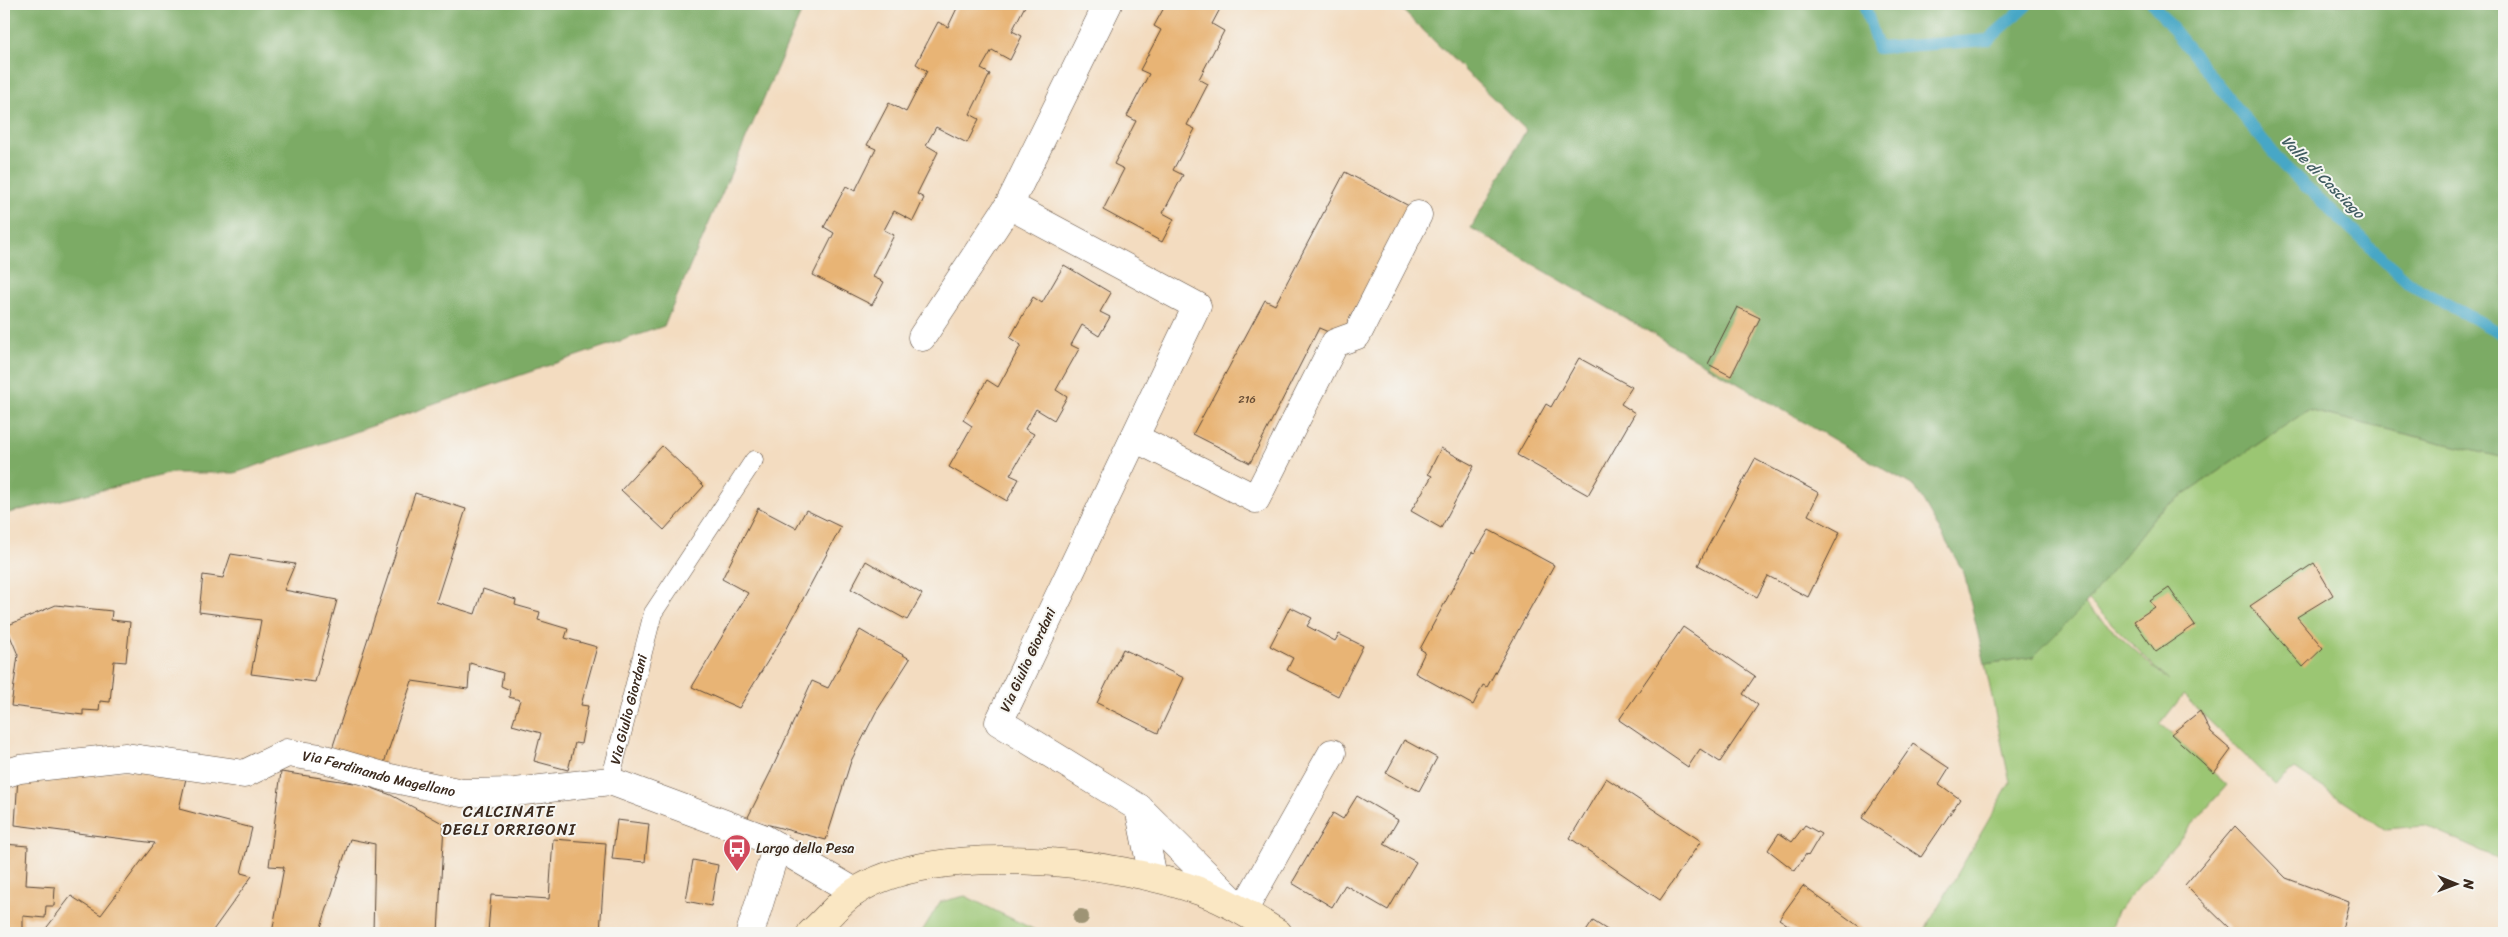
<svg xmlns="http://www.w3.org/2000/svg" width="2508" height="937" viewBox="0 0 2508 937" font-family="Sriracha,sans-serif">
	<rect width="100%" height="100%" fill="#f6f6f2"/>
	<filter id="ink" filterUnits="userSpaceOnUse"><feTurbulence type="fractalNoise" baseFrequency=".02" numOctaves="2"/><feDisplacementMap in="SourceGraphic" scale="10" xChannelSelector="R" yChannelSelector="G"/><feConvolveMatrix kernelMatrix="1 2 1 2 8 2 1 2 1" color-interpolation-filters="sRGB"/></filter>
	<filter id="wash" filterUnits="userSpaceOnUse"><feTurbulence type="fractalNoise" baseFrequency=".0096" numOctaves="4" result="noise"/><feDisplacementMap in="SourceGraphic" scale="20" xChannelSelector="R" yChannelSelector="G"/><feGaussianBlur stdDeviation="1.12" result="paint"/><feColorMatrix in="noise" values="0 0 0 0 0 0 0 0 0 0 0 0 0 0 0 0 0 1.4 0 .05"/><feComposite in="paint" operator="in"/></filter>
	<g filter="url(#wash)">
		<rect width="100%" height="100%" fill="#f3dcc0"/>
		<!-- green -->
		<g fill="#9bc673" stroke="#6b7848">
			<polygon points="2308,410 2504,458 2504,861 2425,826 2385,829 2295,769 2275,785 2183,695 2160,724 2227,785 2117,911 2109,933 1932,933 1925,930 2010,783 1985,664 2033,657 2085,605 2169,681 2088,600 2158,512"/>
			<polygon points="965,896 1041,933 921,933 940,902"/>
		</g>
		<!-- forest -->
		<g fill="#7cab65" stroke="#5c6a42">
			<polygon points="4,4 805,4 664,326 235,473 172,473 4,514"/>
			<polygon points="1396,4 2504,4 2504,458 2308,410 2158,512 2085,605 2033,657 1985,664 1964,573 1915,487 1471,228 1526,130"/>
		</g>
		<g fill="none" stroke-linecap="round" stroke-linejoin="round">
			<!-- stream -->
			<g stroke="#47a7c6" stroke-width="12">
				<polyline points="1864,4 1878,48 1988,40 2028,4"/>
				<polyline points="2153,4 2283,165 2410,284 2504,335"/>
			</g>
		</g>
		<g id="blocks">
			<!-- building -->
			<g fill="#e8b475">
				<polygon points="959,4 1026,4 1012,31 1022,36 1010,60 992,50 981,69 990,74 970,114 979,119 967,143 936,127 926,145 938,152 917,194 924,198 918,211 913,221 894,211 884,230 894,235 873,277 884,282 872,305 813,275 834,233 824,227 846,186 855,191 876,149 867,145 889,103 906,112 927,71 916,64 938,22 948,27"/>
				<polygon points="1166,4 1216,4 1221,7 1212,24 1224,31 1199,79 1208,84 1187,125 1195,129 1173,170 1183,175 1163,213 1174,219 1162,242 1103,210 1124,169 1114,164 1136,121 1127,116 1149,74 1140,70 1161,30 1154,26"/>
				<polygon points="1345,172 1409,206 1340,337 1319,328 1250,463 1193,434 1265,300 1275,305"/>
				<polygon points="1064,265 1111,293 1100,312 1110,317 1099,336 1082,325 1071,345 1079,349 1056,390 1067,397 1054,420 1036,409 1025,429 1034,434 1010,475 1019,479 1007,501 949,467 972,426 963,420 987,380 998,387 1021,345 1010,338 1033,297 1042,303"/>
				<polygon points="1737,307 1760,318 1731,376 1708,364"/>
				<polygon points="1579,358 1632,387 1621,404 1635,413 1588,495 1517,455 1546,404 1551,407"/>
				<polygon points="662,446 704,486 664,530 621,490"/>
				<polygon points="1441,448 1474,466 1441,528 1411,511 1432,476 1428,474"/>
				<polygon points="1755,459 1819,493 1808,515 1840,532 1808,597 1768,576 1757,597 1698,565"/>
				<polygon points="415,493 466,509 436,602 475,614 483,589 516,600 515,605 540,612 538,620 568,629 565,638 597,647 581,705 588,706 581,744 575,743 568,770 534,761 541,733 512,725 520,700 509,697 510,690 501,686 503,673 470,663 468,689 412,681 382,769 331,752"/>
				<polygon points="758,508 796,528 806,510 841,527 785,633 739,708 692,687 748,593 722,579"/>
				<polygon points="1489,530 1554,565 1487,687 1483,685 1473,705 1415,673 1425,652 1420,649 1472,552 1475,553"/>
				<polygon points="231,554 295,564 284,590 337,600 315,682 251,674 261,620 199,612 203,575 223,578"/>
				<polygon points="866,561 922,594 907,620 851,589"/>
				<polygon points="2314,563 2333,595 2297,617 2323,648 2303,667 2250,606"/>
				<polygon points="2169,588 2195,625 2156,652 2134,621 2155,607 2150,601"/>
				<polygon points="56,605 112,611 111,620 130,622 126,662 114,661 110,702 100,701 99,711 83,710 83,715 11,706 18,655 6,626"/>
				<polygon points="1290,607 1312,618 1307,626 1335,641 1339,634 1363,646 1338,696 1287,670 1293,658 1270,646"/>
				<polygon points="1683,627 1755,676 1743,694 1758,705 1720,762 1700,749 1688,767 1619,720"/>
				<polygon points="860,630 910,659 876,712 851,761 826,840 747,819 772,769 812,681 828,688"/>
				<polygon points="1123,649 1184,678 1158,733 1097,703"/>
				<polygon points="2200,711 2211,733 2231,750 2214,773 2171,734"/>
				<polygon points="1404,740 1437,758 1419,791 1386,773"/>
				<polygon points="1913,744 1949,768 1939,784 1960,799 1921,857 1862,818"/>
				<polygon points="132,770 187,774 179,809 252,828 241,873 252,876 211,933 47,933 44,931 71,896 101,915 155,843 15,825 18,776"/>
				<polygon points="281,772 361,784 391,795 444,824 438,933 373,933 375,844 350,839 319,933 272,933 284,867 269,866"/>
				<polygon points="1606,778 1701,841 1660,900 1570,838"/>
				<polygon points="1357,796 1398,820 1384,844 1416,862 1388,910 1345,885 1332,907 1292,883 1333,813 1343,819"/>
				<polygon points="617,820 649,824 645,862 612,859"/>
				<polygon points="1805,825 1821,834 1808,856 1806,854 1795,871 1768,850 1779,833 1792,842"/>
				<polygon points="2235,826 2286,878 2349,902 2341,933 2234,933 2185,885"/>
				<polygon points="553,839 606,843 600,933 488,932 491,895 549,899"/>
				<polygon points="4,844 28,846 26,885 55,887 54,906 46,906 45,918 23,916 23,933 4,933"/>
				<polygon points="693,860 718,865 711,906 686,901"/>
				<polygon points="1803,886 1868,933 1800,933 1779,919"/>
				<polygon points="1593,921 1612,933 1585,933"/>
			</g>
		</g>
	</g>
	<g filter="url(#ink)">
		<use href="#blocks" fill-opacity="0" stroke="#574536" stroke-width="1"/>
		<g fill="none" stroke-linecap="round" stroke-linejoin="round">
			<!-- lane casing -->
			<g stroke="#574536" stroke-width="19">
				<g id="lane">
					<path id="s1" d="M 610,781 L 653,613 L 754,460"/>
				</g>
			</g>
			<!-- street casing -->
			<g stroke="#574536" stroke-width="29">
				<g id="street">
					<polyline points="1108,4 1009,205 1197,306 999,722 1139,808 1243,911 1332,753"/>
					<polyline points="922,337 1009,205"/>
					<polyline points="1135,438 1256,499 1335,343 1357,335 1418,215"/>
					<path id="s2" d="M 4,774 L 20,769 L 126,757 L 244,774 L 287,753 L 321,758 L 390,778 L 462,793 L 515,792 L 610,781 L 763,838 L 855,892"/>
					<polyline points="1139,808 1153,877"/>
					<polyline points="750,933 777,846"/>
				</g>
			</g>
			<!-- secondary casing -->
			<g stroke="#574536" stroke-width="29">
				<path id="secondary" d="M 811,933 C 826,920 839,902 855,892 C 933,840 1117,860 1202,892 C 1229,902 1254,918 1278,933"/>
			</g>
			<!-- lane -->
			<use href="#lane" stroke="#fff" stroke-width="18"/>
			<!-- street -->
			<use href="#street" stroke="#fff" stroke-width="28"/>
			<!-- secondary -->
			<use href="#secondary" stroke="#fae7c3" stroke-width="28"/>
		</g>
		<!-- trees -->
		<circle fill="#9e9475" cx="1081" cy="917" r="8"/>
	</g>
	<!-- icons -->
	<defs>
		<g id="bus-pin" transform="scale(1.4375)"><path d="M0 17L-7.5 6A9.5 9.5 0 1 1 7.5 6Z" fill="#d1495b" stroke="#f6f6f2"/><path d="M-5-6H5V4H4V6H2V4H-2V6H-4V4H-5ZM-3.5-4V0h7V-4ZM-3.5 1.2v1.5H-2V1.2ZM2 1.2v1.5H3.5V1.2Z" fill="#fff"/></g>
	</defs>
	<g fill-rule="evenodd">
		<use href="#bus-pin" x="737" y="848"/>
	</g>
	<g text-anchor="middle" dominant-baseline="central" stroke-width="4" stroke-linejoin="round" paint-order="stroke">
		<!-- number labels -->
		<g font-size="11" fill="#664c34">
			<text x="1247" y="399">216</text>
		</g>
		<!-- street labels -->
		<g font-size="14" fill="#3b2a1e" stroke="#f6f6f2">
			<text transform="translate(1028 660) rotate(-65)">Via Giulio Giordani</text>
			<text stroke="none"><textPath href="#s1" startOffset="74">Via Giulio Giordani</textPath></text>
			<text stroke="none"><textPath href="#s2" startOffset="385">Via Ferdinando Magellano</textPath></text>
		</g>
		<!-- poi labels -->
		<g font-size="14" fill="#3b2a1e" stroke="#f6f6f2" text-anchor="start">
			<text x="756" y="848">Largo della Pesa</text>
		</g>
		<!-- water labels -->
		<g font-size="15" font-style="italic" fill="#405c61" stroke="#f6f6f2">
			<text transform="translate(2323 177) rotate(45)">Valle di Casciago</text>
		</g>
		<!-- quarter labels -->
		<g font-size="16" letter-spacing="1" fill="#3b2a1e" stroke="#f6f6f2">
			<text x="509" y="811">CALCINATE<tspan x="509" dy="18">DEGLI ORRIGONI</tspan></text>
		</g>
	</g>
	<!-- margin -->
	<rect width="2508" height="937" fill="none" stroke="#f6f6f2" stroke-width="20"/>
	<!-- north arrow -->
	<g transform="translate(2456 884) rotate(91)" stroke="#f6f6f2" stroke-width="4" paint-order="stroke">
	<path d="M0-4L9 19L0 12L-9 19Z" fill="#3b2a1e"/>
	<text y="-8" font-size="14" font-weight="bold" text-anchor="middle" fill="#3b2a1e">N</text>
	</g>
</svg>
